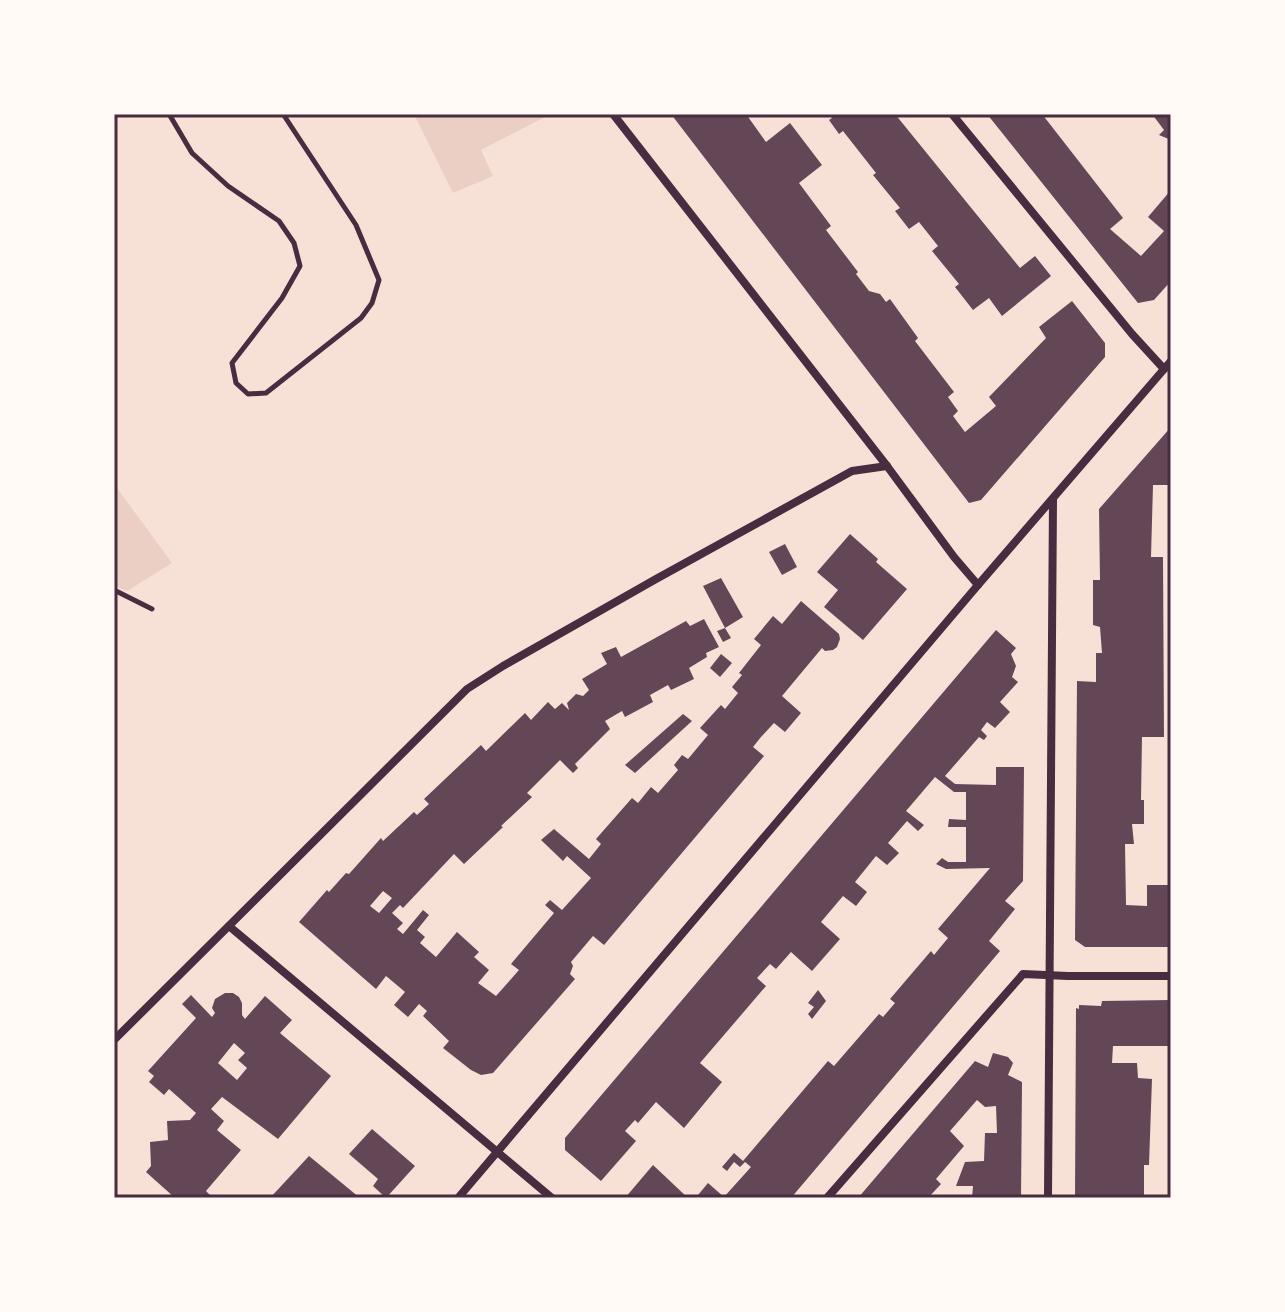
<svg xmlns="http://www.w3.org/2000/svg" width="1285" height="1312" viewBox="0 0 1285 1312" font-family="'IBM Plex Sans',sans-serif">
	<rect width="100%" height="100%" fill="#f7e1d7"/>
	<!-- green -->
	<g fill="#ebcfc5">
		<polygon points="414,114 551,114 481,150 493,176 453,193"/>
		<polygon points="114,484 172,563 127,591 114,585"/>
	</g>
	<!-- building -->
	<g fill="#644757" fill-rule="evenodd">
		<polygon points="671,114 746,114 766,142 790,123 822,165 799,183 831,226 826,230 858,272 856,274 869,291 880,294 886,302 890,299 918,338 915,341 954,392 948,397 958,411 953,416 965,432 996,406 989,397 1046,338 1039,327 1072,301 1105,343 1105,357 981,500 969,503"/>
		<polygon points="829,114 895,114 1020,268 1035,256 1051,276 1002,316 989,298 973,310 955,287 959,284 932,251 938,246 919,222 909,229 895,211 900,208 873,175 876,173 843,131 839,134 829,120 832,118"/>
		<polygon points="987,114 1042,114 1123,218 1110,229 1141,256 1164,231 1148,217 1171,190 1171,281 1154,300 1138,303"/>
		<polygon points="1152,114 1171,114 1171,140 1159,135 1164,130"/>
		<polygon points="1171,427 1171,485 1153,485 1151,557 1163,557 1164,737 1142,737 1141,800 1144,800 1144,824 1132,824 1134,844 1125,844 1126,905 1147,906 1147,885 1171,885 1171,947 1085,947 1075,940 1077,681 1096,682 1096,653 1102,653 1100,627 1093,625 1093,580 1100,580 1099,509"/>
		<polygon points="850,534 878,559 876,562 907,589 863,640 824,607 838,590 817,572"/>
		<polygon points="785,544 797,567 782,575 769,552"/>
		<polygon points="721,578 743,617 725,628 731,638 723,642 717,631 725,628 703,586"/>
		<path d="M 801,601 L 839,634 L 840,639 L 837,647 L 833,650 L 825,651 L 822,648 L 782,696 L 801,713 L 785,732 L 774,723 L 761,737 L 753,747 L 764,756 L 604,945 L 593,936 L 571,962 L 573,966 L 570,974 L 575,979 L 493,1073 L 481,1075 L 471,1070 L 443,1048 L 449,1041 L 423,1016 L 427,1011 L 419,1004 L 408,1017 L 394,1005 L 405,992 L 398,986 L 386,976 L 376,989 L 299,922 L 327,890 L 329,892 L 346,873 L 349,874 L 381,838 L 383,841 L 414,812 L 417,815 L 429,804 L 424,799 L 481,745 L 486,751 L 525,713 L 531,720 L 548,702 L 555,709 L 562,703 L 569,710 L 567,703 L 576,694 L 583,696 L 589,690 L 582,679 L 607,664 L 601,653 L 616,647 L 621,657 L 686,621 L 690,626 L 704,619 L 719,647 L 706,653 L 707,657 L 689,668 L 694,679 L 671,690 L 668,685 L 650,695 L 653,702 L 625,717 L 622,711 L 605,721 L 610,729 L 575,764 L 578,768 L 573,773 L 560,760 L 527,793 L 532,797 L 501,826 L 503,827 L 464,864 L 454,854 L 403,908 L 400,905 L 392,913 L 403,923 L 397,929 L 403,934 L 423,910 L 429,915 L 417,930 L 425,937 L 420,943 L 436,957 L 457,932 L 479,952 L 474,957 L 489,970 L 478,983 L 496,996 L 519,970 L 511,964 L 554,913 L 545,905 L 550,900 L 562,910 L 591,878 L 567,856 L 563,861 L 541,840 L 554,829 L 589,859 L 601,844 L 596,839 L 632,798 L 638,803 L 651,787 L 658,793 L 678,770 L 674,765 L 682,755 L 688,759 L 708,735 L 700,728 L 721,705 L 725,709 L 738,693 L 732,687 L 742,675 L 739,673 L 761,645 L 754,639 L 773,616 L 782,624 ZM 383,891 L 392,898 L 379,913 L 370,906 Z"/>
		<polygon points="996,630 1016,648 1011,654 1016,666 1012,677 1018,682 1000,702 1010,712 995,728 987,722 981,730 987,736 984,740 979,737 945,776 955,784 996,785 996,767 1024,767 1023,881 1005,901 1015,909 989,941 1000,951 791,1198 701,1198 698,1195 708,1183 724,1197 751,1167 745,1162 740,1167 734,1162 727,1171 722,1167 734,1153 743,1161 828,1061 834,1066 879,1014 883,1017 895,1003 890,999 931,951 934,955 948,938 938,929 990,868 946,869 936,864 942,858 948,862 966,862 966,827 948,827 949,819 966,820 966,792 954,792 935,777 906,811 924,825 918,831 907,821 888,843 899,853 887,865 876,856 855,882 867,892 856,906 843,896 821,922 840,939 812,971 791,952 776,969 770,964 757,978 766,986 700,1063 722,1082 684,1128 656,1102 638,1123 635,1120 625,1131 636,1141 601,1181 565,1150 565,1138"/>
		<polygon points="721,654 732,663 720,677 710,668"/>
		<polygon points="683,714 692,721 635,773 625,765"/>
		<polygon points="818,990 826,1001 812,1019 808,1014 814,1007 808,1003"/>
		<path d="M 225,993 L 233,993 L 239,997 L 242,1003 L 242,1015 L 245,1019 L 265,996 L 292,1020 L 280,1033 L 331,1076 L 278,1139 L 222,1097 L 211,1109 L 224,1121 L 217,1130 L 241,1150 L 206,1191 L 213,1198 L 175,1198 L 146,1172 L 151,1166 L 150,1142 L 168,1140 L 167,1121 L 190,1120 L 196,1113 L 169,1089 L 164,1095 L 149,1082 L 154,1076 L 148,1071 L 196,1018 L 182,1004 L 191,995 L 212,1017 L 215,1013 L 212,1008 L 215,999 ZM 234,1043 L 245,1053 L 238,1060 L 247,1068 L 237,1080 L 218,1063 Z"/>
		<polygon points="1171,1000 1171,1046 1113,1046 1112,1063 1137,1063 1138,1078 1152,1079 1149,1165 1144,1165 1144,1198 1075,1198 1076,1008 1079,1009 1079,1005 1101,1006 1102,1001"/>
		<polygon points="993,1053 1008,1057 1013,1063 1008,1075 1022,1082 1021,1198 972,1198 973,1186 956,1186 965,1162 984,1161 985,1133 997,1133 996,1106 985,1107 977,1100 950,1131 964,1146 936,1179 941,1184 928,1198 858,1198 975,1061 988,1067"/>
		<polygon points="372,1129 415,1166 386,1198 373,1186 378,1179 349,1154"/>
		<polygon points="309,1156 360,1198 270,1198"/>
		<polygon points="653,1165 688,1198 625,1198"/>
	</g>
	<g fill="none" stroke-linecap="round" stroke-linejoin="round">
		<!-- path -->
		<g stroke="#4a2c40" stroke-width="5">
			<polyline points="169,114 192,153 228,186 279,221 294,243 300,266 282,298 232,363 236,383 248,394 266,393 361,318 372,303 379,280 356,225 283,114"/>
			<polyline points="114,590 152,609"/>
		</g>
		<!-- minor -->
		<g stroke="#4a2c40" stroke-width="8">
			<polyline points="613,114 887,466 954,557 978,585"/>
			<polyline points="952,114 1132,334 1164,369"/>
			<polyline points="229,926 552,1198"/>
			<polyline points="114,1040 467,689 503,666 656,579 852,471 887,466"/>
			<polyline points="458,1198 978,585 1171,361"/>
			<polyline points="827,1198 1023,974 1068,976 1171,976"/>
			<polyline points="1048,1198 1053,499"/>
		</g>
	</g>
	<!-- border -->
	<rect width="1285" height="1312" fill="none" stroke="#fffaf5" stroke-width="232"/>
	<rect x="116" y="116" width="1053" height="1080" fill="none" stroke="#4a2c40" stroke-width="3"/>
</svg>
